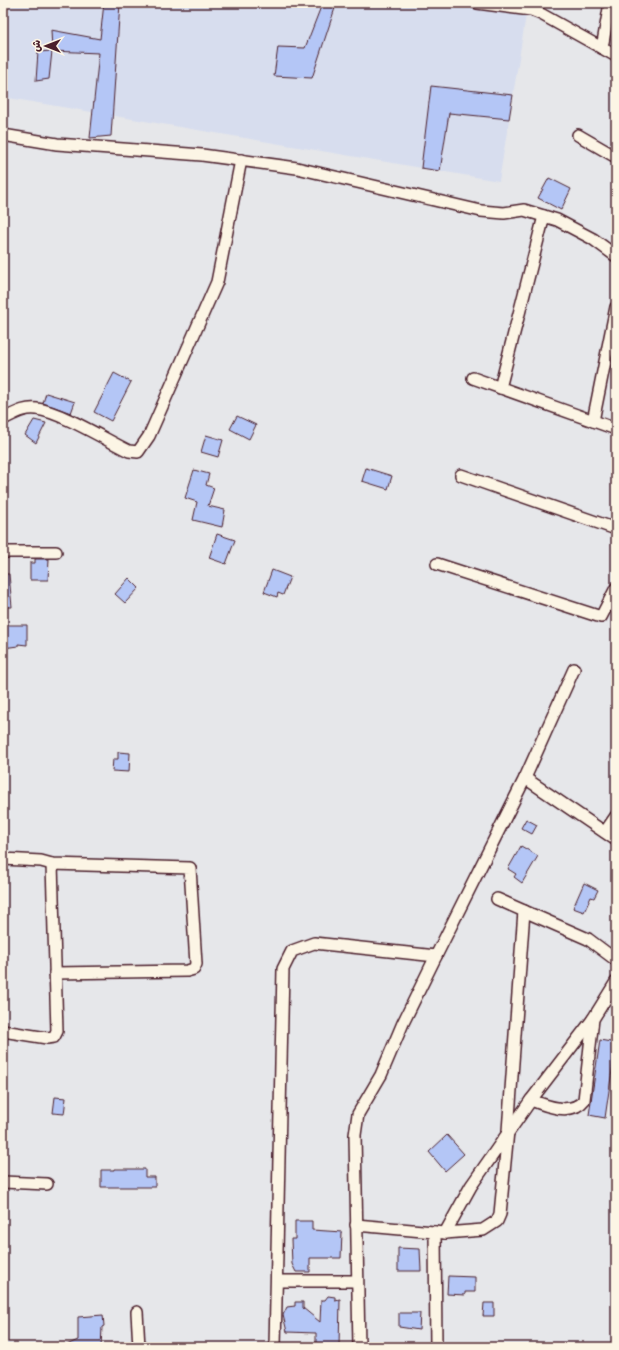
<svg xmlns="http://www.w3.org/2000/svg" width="619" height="1350" viewBox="0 0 619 1350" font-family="Mynerve,'Playpen Sans Arabic',sans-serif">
	<rect width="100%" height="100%" fill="#e6e7ea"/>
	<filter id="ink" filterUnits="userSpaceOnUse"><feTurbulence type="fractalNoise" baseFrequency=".025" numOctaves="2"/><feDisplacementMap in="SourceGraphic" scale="8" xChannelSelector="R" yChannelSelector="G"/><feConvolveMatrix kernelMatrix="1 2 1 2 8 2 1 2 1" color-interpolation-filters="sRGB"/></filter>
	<g filter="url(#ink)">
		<!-- built -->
		<polygon fill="#d7ddee" points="3,3 528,3 499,181 3,97"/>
		<!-- building -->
		<g fill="#b4c6f6" stroke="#4a1f2b">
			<polygon points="104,3 120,3 111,136 90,138 99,53 52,51 51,30 100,39"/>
			<polygon points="322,4 335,8 312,78 274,76 278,47 305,48"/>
			<polygon points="52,51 49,79 36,81 38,52"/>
			<polygon points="431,86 513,95 509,119 449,113 440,171 421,168"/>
			<polygon points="549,178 571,189 561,210 538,198"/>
			<polygon points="114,373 131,382 111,421 94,412"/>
			<polygon points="46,393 75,402 71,413 43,403"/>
			<polygon points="237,416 256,425 249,439 230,429"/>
			<polygon points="34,420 46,423 36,443 25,435"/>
			<polygon points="206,435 223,440 218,457 201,452"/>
			<polygon points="366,468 392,476 388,489 362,481"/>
			<polygon points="194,470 209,474 206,485 214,488 208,506 225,510 222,527 193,520 197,502 185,498"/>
			<polygon points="217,534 235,540 226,564 209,558"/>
			<polygon points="35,559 49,559 48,580 30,580 30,563 35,563"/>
			<polygon points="272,570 290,577 283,595 278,593 277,597 264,592"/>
			<polygon points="3,574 9,574 12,607 3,607"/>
			<polygon points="129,578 139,588 125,603 115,594"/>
			<polygon points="3,625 27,625 27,645 18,644 18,646 3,648"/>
			<polygon points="118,752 130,753 129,772 112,771 113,759 118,759"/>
			<polygon points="526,819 537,825 532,834 521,828"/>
			<polygon points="521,846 538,856 522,883 514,877 516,874 508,869"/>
			<polygon points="584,883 598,890 594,898 591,897 584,912 573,908"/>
			<polygon points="600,1040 616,1043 605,1118 589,1115"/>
			<polygon points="55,1097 66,1098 64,1114 53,1113"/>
			<polygon points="447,1135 464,1154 445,1171 429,1152"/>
			<polygon points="114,1169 145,1169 145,1177 155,1177 155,1187 101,1187 101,1170 114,1170"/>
			<polygon points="295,1221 312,1221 312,1230 342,1232 341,1258 310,1258 310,1272 296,1272 292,1264 291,1239 295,1239"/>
			<polygon points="398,1248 420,1249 421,1271 398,1271"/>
			<polygon points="448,1276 475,1277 475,1292 465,1292 465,1295 447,1294"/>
			<polygon points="328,1296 335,1297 335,1300 340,1299 339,1347 316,1347 316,1333 287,1332 283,1315 287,1307 295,1306 295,1302 303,1302 303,1308 320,1322 321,1300 325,1300"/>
			<polygon points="484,1303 494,1303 494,1316 483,1316"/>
			<polygon points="399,1313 420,1313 419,1330 399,1327"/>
			<polygon points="103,1315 104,1326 102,1327 101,1347 62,1347 78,1340 78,1317"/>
		</g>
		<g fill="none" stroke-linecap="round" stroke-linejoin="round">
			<!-- minor casing -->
			<g stroke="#4a1f2b" stroke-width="14">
				<g id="minor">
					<polyline points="477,3 531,10 541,14 616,56"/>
					<polyline points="602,48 610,3"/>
					<polyline points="3,135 57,144 202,155 297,168 481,211 504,213 524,210 557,220 593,239 616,256"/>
					<polyline points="578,135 616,157"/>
					<polyline points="473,378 616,429"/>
					<polyline points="500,388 544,216"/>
					<path d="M 3,419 C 14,414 25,407 37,409 C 61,412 106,440 129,451 L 138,452 L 149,436 L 217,282 L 241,160"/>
					<polyline points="593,421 616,307"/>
					<polyline points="461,475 616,529"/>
					<polyline points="3,552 56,552"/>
					<polyline points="437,564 601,617 616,588"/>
					<polyline points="525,778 616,840"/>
					<polyline points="605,832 616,816"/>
					<polyline points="3,859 41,861 52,864 190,868 196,964 194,969 187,971 55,973"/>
					<polyline points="524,911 588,939 616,960"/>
					<polyline points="3,1031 47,1038 54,1037 57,1031 52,864"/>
					<polyline points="531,1100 593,1019"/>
					<polyline points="3,1182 47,1184"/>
					<polyline points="356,1225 445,1233 483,1230 497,1221 500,1214 508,1131 524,911 497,899"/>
					<polyline points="435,1232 436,1347"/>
					<path d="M 445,1233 L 471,1186 L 531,1100 C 546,1106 572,1116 584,1100 L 593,1019 L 616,982"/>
					<polyline points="277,1281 357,1281"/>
					<polyline points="137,1312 139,1347"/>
					<polyline points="275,1347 283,969 292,951 314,943 436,956"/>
					<polyline points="359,1347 355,1135 358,1114 381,1075 403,1023 436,956 525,778 574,669"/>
				</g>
			</g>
			<!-- minor -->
			<use href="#minor" stroke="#fcf5e5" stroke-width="11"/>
		</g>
	</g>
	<!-- margin -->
	<rect width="619" height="1350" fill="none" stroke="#fcf5e5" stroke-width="16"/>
	<rect x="8" y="8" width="603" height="1334" fill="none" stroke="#4a1f2b" stroke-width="1.5" filter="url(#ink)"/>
	<!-- north arrow -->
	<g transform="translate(46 46) rotate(270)" stroke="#fcf5e5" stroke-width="3" paint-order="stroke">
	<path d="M0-3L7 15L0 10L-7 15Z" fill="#4a1f2b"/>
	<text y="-6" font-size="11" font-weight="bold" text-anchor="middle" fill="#4a1f2b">ش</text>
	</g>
</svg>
